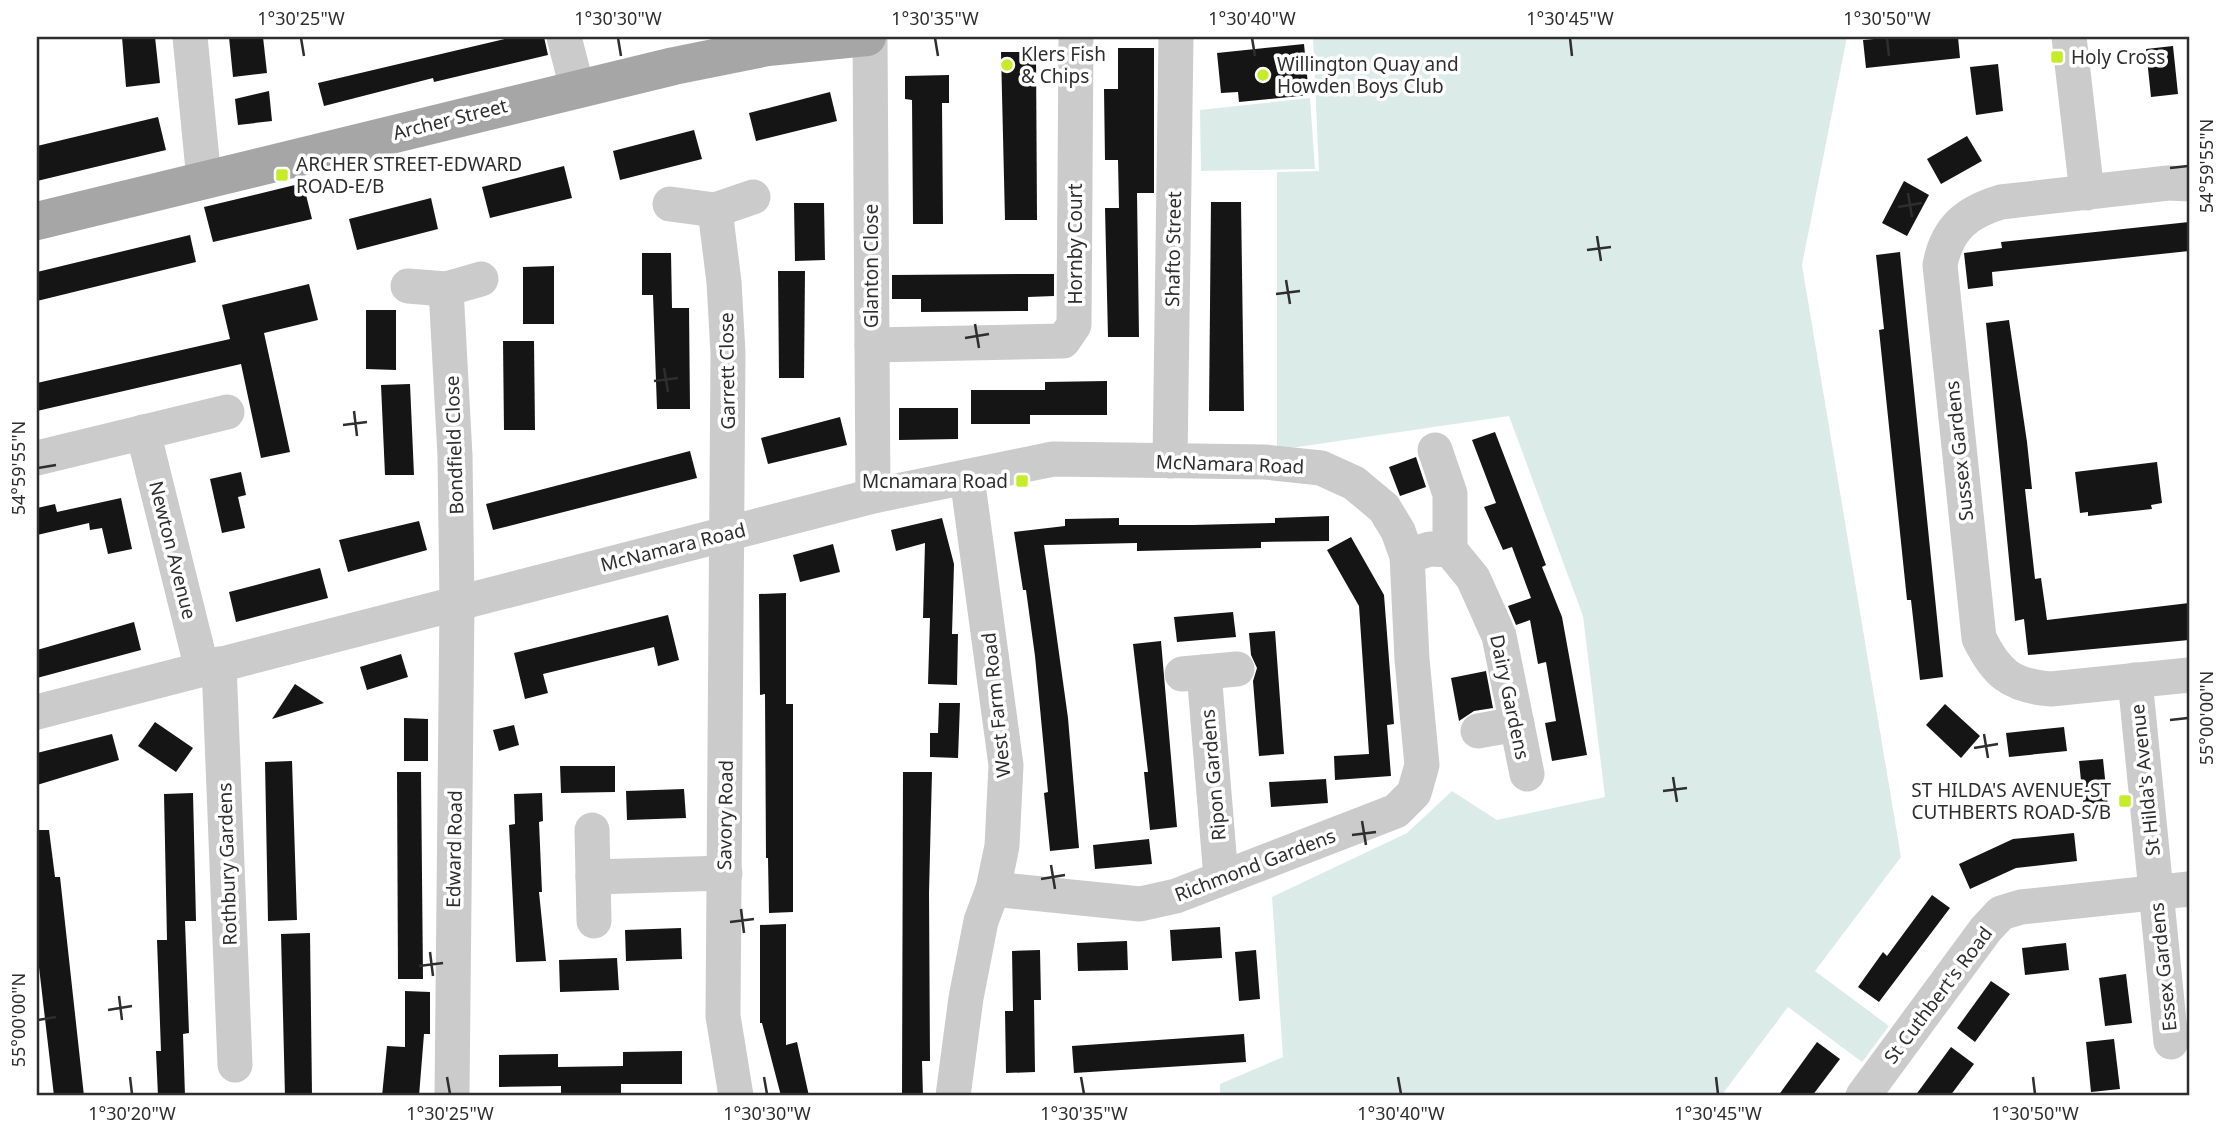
<svg xmlns="http://www.w3.org/2000/svg" width="2226" height="1133" viewBox="0 0 2226 1133" font-family="'Noto Sans',sans-serif">
	<rect width="100%" height="100%" fill="#fff"/>
	<!-- green -->
	<g fill="#dbece8">
		<polygon points="1313,37 1847,37 1802,265 1901,857 1815,971 1889,1026 1862,1062 1788,1007 1721,1096 1220,1096 1220,1084 1283,1057 1272,897 1407,833 1452,791 1497,820 1605,797 1583,616 1509,416 1277,450 1277,172 1319,171"/>
		<polygon points="1310,98 1315,169 1201,171 1200,110"/>
	</g>
	<!-- building -->
	<g fill="#151515">
		<polygon points="122,37 155,37 160,83 126,87"/>
		<polygon points="229,37 263,37 267,73 233,77"/>
		<polygon points="513,37 544,37 548,55 434,82 433,78 324,106 318,83"/>
		<polygon points="1896,37 1958,37 1960,58 1866,68 1863,40"/>
		<polygon points="1304,44 1309,95 1239,102 1238,92 1221,93 1217,53"/>
		<polygon points="2173,46 2178,94 2151,97 2146,49"/>
		<polygon points="1118,48 1154,48 1154,193 1137,193 1139,337 1108,337 1105,208 1119,208 1118,160 1105,160 1104,89 1118,89"/>
		<polygon points="1001,52 1036,52 1037,220 1005,220"/>
		<polygon points="1998,64 2003,111 1976,115 1970,67"/>
		<polygon points="949,75 949,103 942,103 943,224 913,224 912,100 905,99 905,76"/>
		<polygon points="269,91 272,121 238,125 235,99"/>
		<polygon points="830,92 837,121 756,141 749,113"/>
		<polygon points="158,117 166,150 37,181 37,146"/>
		<polygon points="694,130 702,159 620,180 613,151"/>
		<polygon points="1967,136 1982,161 1941,184 1927,159"/>
		<polygon points="564,166 572,198 490,218 482,187"/>
		<polygon points="1904,181 1929,195 1907,236 1882,223"/>
		<polygon points="303,183 312,219 213,242 204,207"/>
		<polygon points="431,198 438,229 357,250 349,219"/>
		<polygon points="1211,202 1241,202 1244,411 1209,411"/>
		<polygon points="794,203 824,203 825,260 795,261"/>
		<polygon points="2189,222 2189,251 1992,272 1993,286 1968,289 1964,253 2002,248 2001,242"/>
		<polygon points="190,235 196,262 37,301 37,272"/>
		<polygon points="1900,252 1943,677 1920,680 1911,600 1907,600 1879,330 1884,329 1876,255"/>
		<polygon points="642,253 671,253 672,308 689,308 690,409 657,409 653,295 642,295"/>
		<polygon points="554,266 554,324 523,324 523,267"/>
		<polygon points="778,271 805,271 804,378 779,378"/>
		<polygon points="1027,274 1054,274 1054,296 1028,297 1028,311 921,312 921,299 892,299 892,275"/>
		<polygon points="309,284 318,320 264,333 290,452 261,458 241,364 37,411 37,383 230,339 222,305"/>
		<polygon points="366,310 396,310 396,370 366,369"/>
		<polygon points="2009,320 2027,442 2032,489 2025,489 2035,579 2041,578 2047,620 2189,603 2189,640 2028,655 2024,619 2015,621 1986,323"/>
		<polygon points="503,341 534,341 535,430 504,430"/>
		<polygon points="1107,381 1107,415 1030,415 1030,424 971,424 971,390 1045,390 1045,382"/>
		<polygon points="410,384 414,475 385,475 381,385"/>
		<polygon points="899,408 958,408 958,439 899,440"/>
		<polygon points="840,417 847,445 768,464 761,438"/>
		<polygon points="1495,432 1546,565 1542,567 1562,617 1587,755 1552,761 1545,723 1556,721 1546,662 1538,664 1530,620 1516,625 1508,606 1531,598 1512,547 1503,550 1484,507 1496,503 1472,440"/>
		<polygon points="690,451 697,478 493,530 486,504"/>
		<polygon points="1416,457 1426,487 1400,496 1389,467"/>
		<polygon points="2157,462 2162,503 2151,505 2152,509 2088,516 2088,512 2080,513 2075,472"/>
		<polygon points="241,472 246,495 238,497 245,528 222,533 210,479"/>
		<polygon points="121,498 132,549 108,554 102,528 90,530 89,523 37,535 37,508 55,504 57,512"/>
		<polygon points="1329,516 1329,541 1261,542 1261,548 1137,551 1137,543 1044,545 1068,718 1079,848 1050,851 1044,793 1048,792 1035,656 1026,590 1023,590 1014,532 1065,526 1065,519 1119,518 1119,525 1193,525 1275,523 1275,518"/>
		<polygon points="942,518 954,564 952,634 958,634 957,685 928,684 930,618 923,618 925,543 896,551 891,530"/>
		<polygon points="419,521 427,550 348,572 339,540"/>
		<polygon points="1351,537 1384,595 1394,724 1387,725 1391,776 1335,780 1334,756 1369,754 1359,606 1327,550"/>
		<polygon points="833,544 840,572 800,582 793,555"/>
		<polygon points="320,568 328,598 236,622 229,592"/>
		<polygon points="786,593 786,704 793,704 793,912 769,913 768,858 766,858 765,694 760,695 759,594"/>
		<polygon points="1233,612 1236,637 1177,642 1174,617"/>
		<polygon points="668,615 679,660 658,666 654,647 543,674 548,693 525,699 514,653"/>
		<polygon points="134,622 141,650 37,678 37,650"/>
		<polygon points="1275,631 1284,754 1259,756 1253,681 1257,668 1251,655 1249,633"/>
		<polygon points="1161,641 1177,827 1150,830 1144,772 1148,772 1133,644"/>
		<polygon points="401,654 408,677 367,690 360,667"/>
		<polygon points="1486,671 1493,708 1474,711 1459,721 1451,678"/>
		<polygon points="295,684 324,703 272,719"/>
		<polygon points="939,703 960,703 958,758 930,757 930,733 938,733"/>
		<polygon points="1945,704 1980,736 1961,758 1926,725"/>
		<polygon points="404,718 428,719 428,761 404,761"/>
		<polygon points="155,722 193,748 176,772 138,746"/>
		<polygon points="514,725 519,745 499,751 493,730"/>
		<polygon points="2064,727 2067,751 2009,757 2006,733"/>
		<polygon points="112,734 119,760 37,785 37,753"/>
		<polygon points="2103,759 2109,817 2085,820 2079,761"/>
		<polygon points="292,761 297,920 268,921 265,762"/>
		<polygon points="560,766 615,766 615,792 561,793"/>
		<polygon points="397,772 421,772 423,979 398,979"/>
		<polygon points="903,772 932,772 929,893 930,1061 922,1061 923,1096 902,1096"/>
		<polygon points="1326,779 1328,803 1271,807 1269,782"/>
		<polygon points="684,789 686,818 627,820 626,791"/>
		<polygon points="193,793 196,921 185,921 189,1033 183,1034 185,1096 158,1096 156,1051 161,1051 157,940 167,940 164,794"/>
		<polygon points="542,793 543,821 539,822 542,892 539,892 546,961 516,962 509,825 515,824 514,794"/>
		<polygon points="37,830 49,830 55,877 60,877 84,1096 54,1096 37,950"/>
		<polygon points="2074,833 2077,861 2016,868 1970,889 1959,864 2013,839"/>
		<polygon points="1149,839 1152,864 1095,869 1093,845"/>
		<polygon points="1932,895 1950,908 1879,1002 1858,987 1883,952 1887,956"/>
		<polygon points="786,924 786,1045 797,1042 809,1096 781,1096 762,1023 760,1023 760,925"/>
		<polygon points="1220,927 1222,958 1172,961 1170,930"/>
		<polygon points="681,928 682,959 626,961 625,930"/>
		<polygon points="310,933 312,1095 285,1096 281,934"/>
		<polygon points="1127,941 1128,970 1078,971 1077,943"/>
		<polygon points="2066,943 2069,970 2025,975 2022,948"/>
		<polygon points="1040,950 1041,1000 1034,1000 1035,1072 1006,1073 1005,1011 1013,1011 1012,951"/>
		<polygon points="1256,950 1260,999 1239,1001 1235,952"/>
		<polygon points="617,958 619,990 560,992 559,960"/>
		<polygon points="2126,974 2132,1023 2105,1026 2099,978"/>
		<polygon points="1991,981 2010,994 1975,1042 1957,1028"/>
		<polygon points="405,991 430,992 430,1034 424,1034 419,1096 382,1096 387,1046 405,1047"/>
		<polygon points="1244,1034 1246,1062 1074,1073 1072,1046"/>
		<polygon points="2114,1039 2120,1089 2091,1092 2086,1042"/>
		<polygon points="1817,1042 1840,1059 1812,1096 1778,1096"/>
		<polygon points="1951,1047 1974,1064 1950,1096 1915,1096"/>
		<polygon points="682,1051 682,1084 621,1084 621,1096 561,1096 561,1086 499,1087 499,1055 558,1054 558,1067 623,1066 623,1052"/>
	</g>
	<g fill="none" stroke-linecap="round" stroke-linejoin="round">
		<!-- minor -->
		<g stroke="#cbcbcb" stroke-width="35">
			<polyline points="190,37 204,180"/>
			<polyline points="564,37 577,88"/>
			<polyline points="870,37 873,496"/>
			<polyline points="2069,37 2087,193"/>
			<path d="M 2189,184 L 2168,183 L 2001,202 C 1967,212 1947,228 1940,265 L 1979,638 C 1996,673 2011,686 2051,689 L 2189,675"/>
			<polyline points="670,204 715,210 753,197"/>
			<polyline points="715,210 724,282 728,353 723,1016 736,1096"/>
			<polyline points="408,286 446,289 481,279"/>
			<polyline points="446,289 455,456 457,602 452,1096"/>
			<polyline points="872,345 1063,341 1074,325 1076,37"/>
			<polyline points="143,432 202,669"/>
			<polyline points="1435,450 1450,494 1450,550"/>
			<polyline points="37,458 227,412"/>
			<polyline points="1170,461 1176,37"/>
			<polyline points="1407,556 1430,549 1450,550 1473,578 1499,636 1527,774"/>
			<polyline points="219,664 235,1065"/>
			<polyline points="1204,672 1221,878"/>
			<polyline points="1182,674 1237,669"/>
			<polyline points="2135,680 2171,1042"/>
			<polyline points="37,712 873,496 1053,459 1265,462 1321,468 1354,483 1384,508 1398,531 1407,556 1412,659 1422,765 1414,793 1396,811 1176,896 1140,904 993,889"/>
			<polyline points="1478,731 1517,724"/>
			<polyline points="592,830 594,921"/>
			<polyline points="593,877 725,873"/>
			<polyline points="953,1096 966,998 981,921 993,889 1002,846 1006,765 967,477"/>
			<polyline points="1863,1096 1986,929 2001,913 2021,907 2189,889"/>
		</g>
		<!-- major -->
		<polyline stroke="#a6a6a6" stroke-width="38" points="37,221 674,66 768,47 867,37"/>
	</g>
	<!-- ticks -->
	<path fill="none" stroke="#2e2e2e" stroke-width="2.5" d="M 301,38 L 304,56M 618,38 L 621,56M 935,38 L 938,56M 1252,38 L 1255,56M 1570,38 L 1572,56M 1887,38 L 1889,56M 2170,168 L 2188,166M 1908,193 L 1912,217M 1898,207 L 1922,203M 1597,236 L 1601,261M 1587,250 L 1611,247M 1286,280 L 1290,304M 1276,294 L 1300,291M 975,324 L 979,348M 965,338 L 989,334M 664,368 L 668,392M 654,381 L 678,378M 354,411 L 357,436M 343,425 L 367,422M 38,468 L 56,465M 2170,720 L 2188,718M 1984,734 L 1988,758M 1974,748 L 1998,744M 1673,777 L 1677,802M 1663,791 L 1687,788M 1362,821 L 1366,845M 1352,835 L 1376,832M 1051,865 L 1055,889M 1041,879 L 1065,875M 741,909 L 744,933M 730,922 L 754,919M 430,952 L 433,976M 419,966 L 443,963M 119,996 L 122,1020M 108,1010 L 132,1006M 38,1020 L 56,1017M 130,1077 L 132,1094M 447,1077 L 450,1094M 764,1077 L 767,1094M 1081,1077 L 1084,1094M 1398,1077 L 1401,1094M 1716,1077 L 1718,1094M 2033,1077 L 2035,1094"/>
	<!-- markers -->
	<g fill="#c4ec29" stroke="#fff" stroke-width="2.5">
		<rect x="2050" y="50" width="14" height="14" rx="3.5"/>
		<circle cx="1007" cy="65" r="7"/>
		<circle cx="1263" cy="75" r="7"/>
		<rect x="275" y="168" width="14" height="14" rx="3.5"/>
		<rect x="1015" y="474" width="14" height="14" rx="3.5"/>
		<rect x="2118" y="794" width="14" height="14" rx="3.5"/>
	</g>
	<g text-anchor="middle" dominant-baseline="central" stroke-width="7" stroke-linejoin="round" paint-order="stroke">
		<!-- poi labels -->
		<g font-size="19" fill="#2e2e2e" stroke="#fff" text-anchor="start">
			<text x="1021" y="54">Klers Fish<tspan x="1021" dy="22">&amp; Chips</tspan></text>
			<text x="2071" y="57">Holy Cross</text>
			<text x="1277" y="64">Willington Quay and<tspan x="1277" dy="22">Howden Boys Club</tspan></text>
			<text x="296" y="164">ARCHER STREET-EDWARD<tspan x="296" dy="22">ROAD-E/B</tspan></text>
			<text x="1008" y="481" text-anchor="end">Mcnamara Road</text>
			<text x="2111" y="790" text-anchor="end">ST HILDA'S AVENUE-ST<tspan x="2111" dy="22">CUTHBERTS ROAD-S/B</tspan></text>
		</g>
		<!-- street labels -->
		<g font-size="19" fill="#2e2e2e" stroke="#fff">
			<text transform="translate(450 119) rotate(-14)">Archer Street</text>
			<text transform="translate(1075 244) rotate(-90)">Hornby Court</text>
			<text transform="translate(1173 249) rotate(-89)">Shafto Street</text>
			<text transform="translate(871 266) rotate(-90)">Glanton Close</text>
			<text transform="translate(727 371) rotate(-91)">Garrett Close</text>
			<text transform="translate(454 445) rotate(-92)">Bondfield Close</text>
			<text transform="translate(1959 451) rotate(-96)">Sussex Gardens</text>
			<text transform="translate(1230 464) rotate(2)">McNamara Road</text>
			<text transform="translate(673 547) rotate(-14)">McNamara Road</text>
			<text transform="translate(173 550) rotate(76)">Newton Avenue</text>
			<text transform="translate(1510 697) rotate(78)">Dairy Gardens</text>
			<text transform="translate(996 705) rotate(-96)">West Farm Road</text>
			<text transform="translate(1213 775) rotate(-95)">Ripon Gardens</text>
			<text transform="translate(2145 780) rotate(-96)">St Hilda's Avenue</text>
			<text transform="translate(725 815) rotate(-89)">Savory Road</text>
			<text transform="translate(454 849) rotate(-89)">Edward Road</text>
			<text transform="translate(227 864) rotate(-92)">Rothbury Gardens</text>
			<text transform="translate(1255 865) rotate(-21)">Richmond Gardens</text>
			<text transform="translate(2163 967) rotate(-96)">Essex Gardens</text>
			<text transform="translate(1938 995) rotate(-53)">St Cuthbert's Road</text>
		</g>
	</g>
	<!-- border -->
	<rect width="2226" height="1133" fill="none" stroke="#ffffff" stroke-width="77"/>
	<rect x="38" y="38" width="2150" height="1056" fill="none" stroke="#2e2e2e" stroke-width="2.5"/>
	<g font-size="18" text-anchor="middle" fill="#2e2e2e">
		<text x="301" y="25">1°30'25"W</text>
		<text x="618" y="25">1°30'30"W</text>
		<text x="935" y="25">1°30'35"W</text>
		<text x="1252" y="25">1°30'40"W</text>
		<text x="1570" y="25">1°30'45"W</text>
		<text x="1887" y="25">1°30'50"W</text>
		<text transform="translate(2207 166) rotate(-90)" y="6">54°59'55"N</text>
		<text transform="translate(19 468) rotate(-90)" y="6">54°59'55"N</text>
		<text transform="translate(2207 718) rotate(-90)" y="6">55°00'00"N</text>
		<text transform="translate(19 1020) rotate(-90)" y="6">55°00'00"N</text>
		<text x="132" y="1120">1°30'20"W</text>
		<text x="450" y="1120">1°30'25"W</text>
		<text x="767" y="1120">1°30'30"W</text>
		<text x="1084" y="1120">1°30'35"W</text>
		<text x="1401" y="1120">1°30'40"W</text>
		<text x="1718" y="1120">1°30'45"W</text>
		<text x="2035" y="1120">1°30'50"W</text>
	</g>
</svg>
